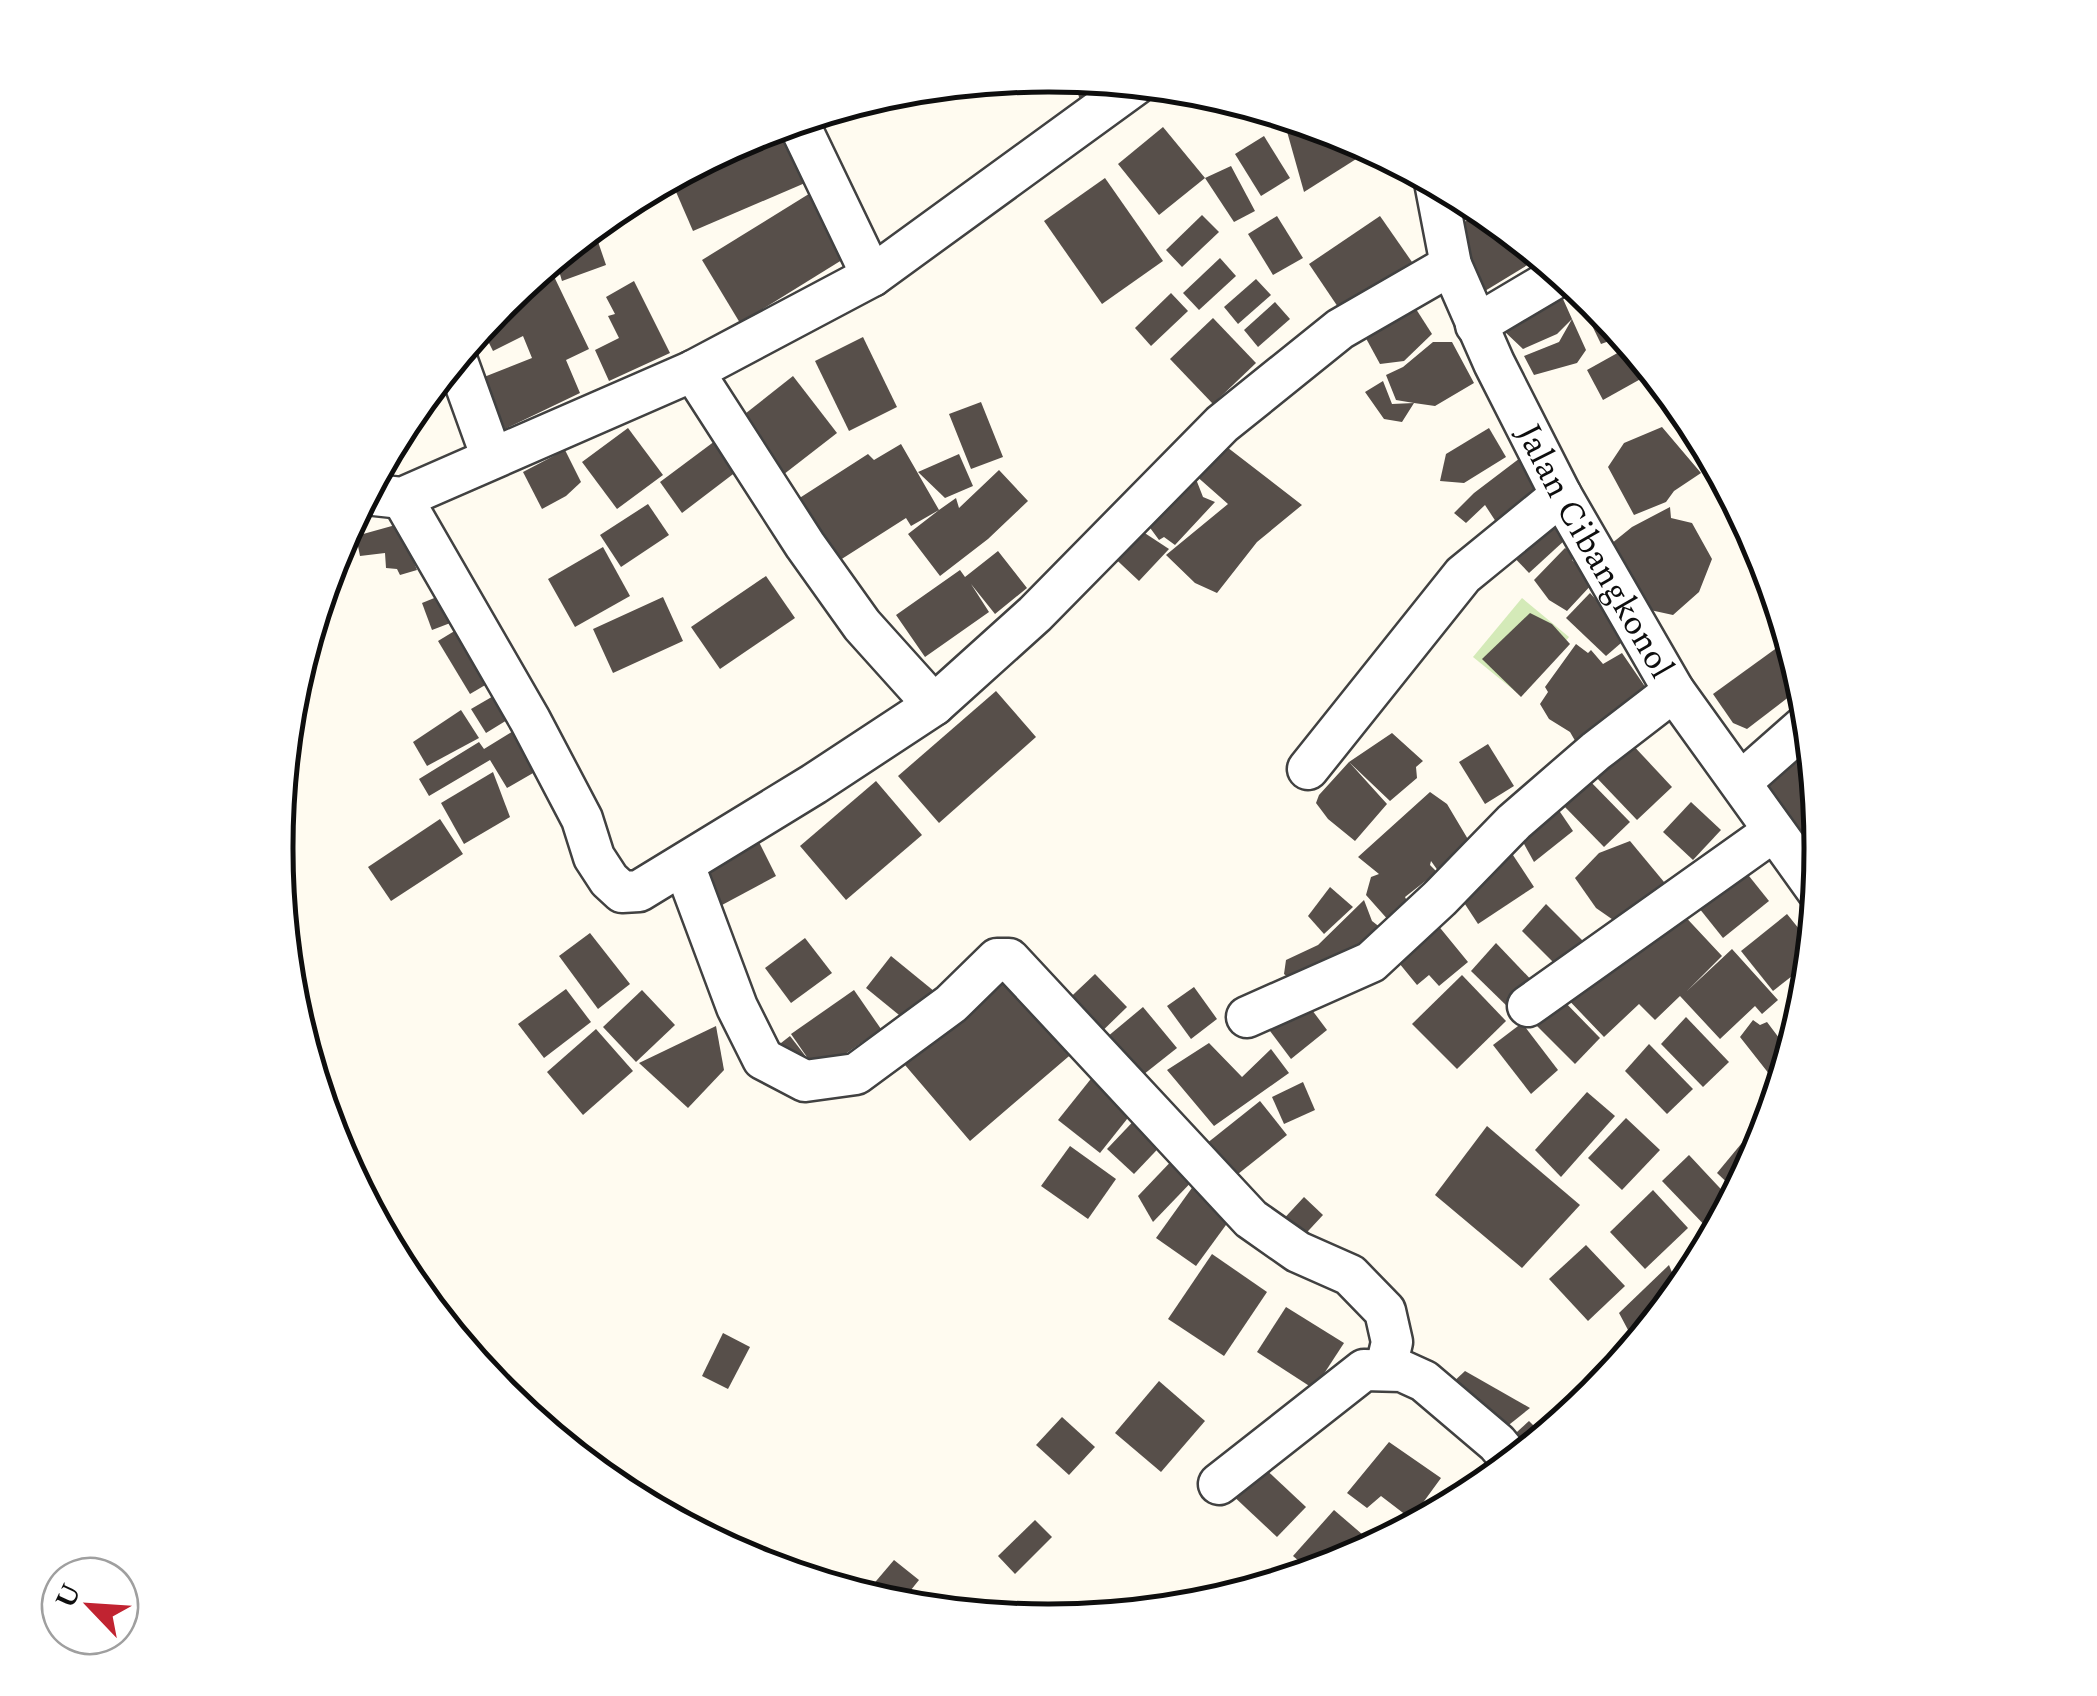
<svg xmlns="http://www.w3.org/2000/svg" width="2097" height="1696" viewBox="0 0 2097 1696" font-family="Spectral,serif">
	<rect width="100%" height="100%" fill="#fffbf0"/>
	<!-- green -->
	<polygon fill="#d4eab8" points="1522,598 1569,637 1521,696 1473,657"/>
	<!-- building -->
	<g fill="#574f4a">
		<polygon points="1073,77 1119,82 1082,107"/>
		<polygon points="1298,120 1345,134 1372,149 1304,192 1286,128"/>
		<polygon points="795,121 819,177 693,231 670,178 753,134"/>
		<polygon points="1163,127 1205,178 1159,215 1118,164"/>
		<polygon points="1264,136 1290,178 1261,196 1235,154"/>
		<polygon points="1231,166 1255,211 1234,222 1205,178"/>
		<polygon points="1105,178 1163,261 1102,304 1044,221"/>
		<polygon points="812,192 850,255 740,323 702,260"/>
		<polygon points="1485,211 1528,246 1534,261 1480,294 1451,229"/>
		<polygon points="1202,215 1219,232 1182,267 1166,250"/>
		<polygon points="1277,216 1303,258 1273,275 1248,234"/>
		<polygon points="1380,216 1412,262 1340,310 1309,264"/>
		<polygon points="593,227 606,265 562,281 555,258"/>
		<polygon points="1220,258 1236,276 1199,310 1183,293"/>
		<polygon points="548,264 589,349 566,360 580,393 505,429 484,377 532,358 523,336 493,351 481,327 500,315 497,308 502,301"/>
		<polygon points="1256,279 1271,295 1238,324 1224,307"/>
		<polygon points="634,281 670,353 609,381 595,350 619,338 608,316 615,314 606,297"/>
		<polygon points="1555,281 1572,319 1586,350 1577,363 1534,375 1524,356 1559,342 1572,319 1557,334 1523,349 1504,331"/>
		<polygon points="1571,282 1595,302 1623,336 1601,344"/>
		<polygon points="1171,293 1188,311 1151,346 1135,328"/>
		<polygon points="1404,299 1416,309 1432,334 1404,361 1380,364 1362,331"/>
		<polygon points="1275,302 1290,319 1258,347 1244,330"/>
		<polygon points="1213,318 1256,363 1213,404 1170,359"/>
		<polygon points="863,337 897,407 849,431 815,361"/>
		<polygon points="1433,342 1452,342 1474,383 1435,406 1414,403 1402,422 1384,419 1365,392 1383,381 1392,404 1414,403 1396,400 1386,375 1403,367"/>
		<polygon points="1630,346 1646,376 1603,400 1587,370"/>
		<polygon points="793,376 837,433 779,478 736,421"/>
		<polygon points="981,402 1003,457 971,469 949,414"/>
		<polygon points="1662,427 1701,473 1674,491 1666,502 1634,515 1608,467 1624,443"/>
		<polygon points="628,428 663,475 617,509 582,462"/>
		<polygon points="1489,428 1506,457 1464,483 1440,481 1446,454"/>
		<polygon points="723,435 745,465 682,513 660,482"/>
		<polygon points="901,444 939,510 956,498 959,508 999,470 1028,501 988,539 940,576 908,534 939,510 911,526 906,518 837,562 798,499 868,454 874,460"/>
		<polygon points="1223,444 1302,505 1257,542 1217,593 1195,583 1166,555 1228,504 1194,474"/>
		<polygon points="565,450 581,482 566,496 542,509 523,472"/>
		<polygon points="959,454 973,486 945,498 918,472"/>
		<polygon points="1524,455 1540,488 1500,528 1485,505 1466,523 1454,513 1474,493"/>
		<polygon points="1194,474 1203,497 1215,502 1175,545 1164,537 1159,540 1148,525"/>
		<polygon points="648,504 669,535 621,567 600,535"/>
		<polygon points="1670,507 1671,518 1692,523 1712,559 1699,592 1673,615 1641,608 1606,548 1632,527"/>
		<polygon points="1542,515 1565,540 1529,573 1506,549"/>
		<polygon points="399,524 417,570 400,575 397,569 386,568 385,553 360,556 356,536"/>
		<polygon points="1134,526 1169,549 1139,581 1105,549"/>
		<polygon points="603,547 630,596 575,627 548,579"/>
		<polygon points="1565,548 1574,554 1572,560 1594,582 1567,611 1549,600 1534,580"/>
		<polygon points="998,551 1027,588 995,614 971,584 989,612 925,657 896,615 960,570 965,577"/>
		<polygon points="766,576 795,618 720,669 691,627"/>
		<polygon points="454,590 466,617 432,630 422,603"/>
		<polygon points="1590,593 1612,617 1621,643 1606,656 1566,618"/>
		<polygon points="663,597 683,641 613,673 593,629"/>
		<polygon points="1530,613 1552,624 1570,644 1521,697 1482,659"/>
		<polygon points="471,621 504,674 470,694 438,641"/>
		<polygon points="1789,639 1803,686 1747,729 1733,723 1713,694"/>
		<polygon points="1576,644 1588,653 1591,650 1603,664 1622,653 1646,688 1577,744 1570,732 1549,719 1540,704 1548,692 1545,687"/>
		<polygon points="502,691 517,714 486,733 471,709"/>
		<polygon points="996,691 1036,737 939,823 898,776"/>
		<polygon points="461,710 479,738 427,766 413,742"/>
		<polygon points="523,725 547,765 507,788 490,760 429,796 419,779 479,742 484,749"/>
		<polygon points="1392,733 1423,761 1416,767 1417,778 1390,801 1349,762 1387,804 1355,841 1328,819 1316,803 1319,795 1349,762"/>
		<polygon points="1810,733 1821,849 1817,853 1756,779"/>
		<polygon points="1630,742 1672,787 1637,820 1595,776"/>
		<polygon points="1488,744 1514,786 1485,804 1459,762"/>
		<polygon points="493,772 510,817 464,844 441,803"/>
		<polygon points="1587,778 1630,822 1604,847 1563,805"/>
		<polygon points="876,781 922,835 846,900 800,846"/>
		<polygon points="1430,792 1447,804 1472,846 1441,875 1431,861 1430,865 1437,872 1405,897 1407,901 1390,922 1366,895 1371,877 1379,874 1358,857"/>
		<polygon points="1691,802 1721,830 1693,860 1663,832"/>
		<polygon points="1556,806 1573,831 1534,862 1519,835"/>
		<polygon points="440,819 463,854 391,901 368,867"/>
		<polygon points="754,832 776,876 722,905 699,861"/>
		<polygon points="1630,841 1669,888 1619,924 1596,908 1575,878 1599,853"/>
		<polygon points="1507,846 1534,887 1478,924 1457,892"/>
		<polygon points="1737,861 1769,901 1723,938 1691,898"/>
		<polygon points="1330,887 1353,907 1324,934 1308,916"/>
		<polygon points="1364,900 1372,921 1390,935 1304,991 1284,974 1286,960 1318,945"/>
		<polygon points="1546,904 1590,948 1564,973 1522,931"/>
		<polygon points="1679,910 1722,956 1687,991 1732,949 1778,1000 1762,1014 1755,1006 1720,1039 1680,996 1655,1020 1639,1004 1604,1037 1561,992"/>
		<polygon points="1787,914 1812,945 1810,962 1773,991 1741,951"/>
		<polygon points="1432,918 1468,962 1439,986 1429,975 1417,985 1390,952"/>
		<polygon points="590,933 630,984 598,1009 559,956"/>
		<polygon points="805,938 832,973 791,1003 765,968"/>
		<polygon points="1496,943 1539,988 1514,1013 1471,971"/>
		<polygon points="891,956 940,996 915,1028 866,988"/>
		<polygon points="1000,962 1075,1051 970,1141 905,1065 961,1016"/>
		<polygon points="1095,974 1127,1007 1090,1043 1058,1009"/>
		<polygon points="1462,975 1506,1021 1457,1069 1412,1024"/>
		<polygon points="1194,987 1217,1019 1191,1039 1167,1006"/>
		<polygon points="566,989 591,1022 544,1058 518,1024"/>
		<polygon points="642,990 675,1025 636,1062 603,1027"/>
		<polygon points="854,990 881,1029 818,1073 791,1034"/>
		<polygon points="1557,994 1600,1038 1575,1064 1532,1021"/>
		<polygon points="1306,1002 1327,1030 1291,1059 1270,1031"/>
		<polygon points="1143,1007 1177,1048 1134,1082 1101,1042"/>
		<polygon points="1686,1017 1729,1062 1703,1087 1661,1044"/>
		<polygon points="1753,1020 1760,1025 1767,1022 1789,1051 1781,1057 1787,1064 1777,1084 1740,1037"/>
		<polygon points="1522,1023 1558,1070 1531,1094 1493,1045"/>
		<polygon points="716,1026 724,1070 688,1108 639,1063"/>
		<polygon points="596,1029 633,1071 583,1115 547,1072"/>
		<polygon points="790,1036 807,1058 790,1071 772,1050"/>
		<polygon points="1209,1043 1242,1077 1271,1049 1289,1073 1214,1126 1167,1070"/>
		<polygon points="1649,1044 1693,1089 1667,1114 1625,1071"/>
		<polygon points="1098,1070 1139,1104 1100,1153 1058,1120"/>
		<polygon points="1303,1082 1315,1110 1284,1124 1272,1097"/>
		<polygon points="1587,1092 1615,1116 1561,1177 1535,1150"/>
		<polygon points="1260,1101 1287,1135 1233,1178 1206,1144"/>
		<polygon points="1144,1110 1171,1135 1134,1174 1107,1149"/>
		<polygon points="1626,1118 1660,1150 1622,1190 1588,1158"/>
		<polygon points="1487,1126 1580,1205 1522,1268 1435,1195"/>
		<polygon points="1746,1138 1756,1155 1737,1192 1717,1173"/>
		<polygon points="1070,1146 1116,1179 1088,1219 1041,1186"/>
		<polygon points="1180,1152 1201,1172 1153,1222 1138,1196"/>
		<polygon points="1689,1155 1732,1201 1714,1235 1662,1181"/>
		<polygon points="1194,1185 1234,1214 1196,1266 1156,1238"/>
		<polygon points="1653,1190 1688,1228 1645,1269 1610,1232"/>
		<polygon points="1304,1197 1323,1215 1297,1243 1278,1225"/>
		<polygon points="1586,1245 1625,1286 1588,1321 1549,1279"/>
		<polygon points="1212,1254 1267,1292 1224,1356 1168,1319"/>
		<polygon points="1669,1265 1680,1292 1636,1345 1619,1313"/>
		<polygon points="1286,1307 1344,1343 1314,1389 1257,1352"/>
		<polygon points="723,1333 750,1347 728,1389 702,1376"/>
		<polygon points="1465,1371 1530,1408 1500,1432 1450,1385"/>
		<polygon points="1159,1381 1205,1421 1161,1472 1115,1433"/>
		<polygon points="1062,1417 1095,1447 1069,1475 1036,1445"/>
		<polygon points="1529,1421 1544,1436 1520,1456 1506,1442"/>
		<polygon points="1389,1442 1441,1478 1411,1519 1381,1496 1367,1508 1347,1493"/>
		<polygon points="1258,1462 1306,1507 1277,1537 1229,1492"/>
		<polygon points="1334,1510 1370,1541 1356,1556 1312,1572 1293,1556"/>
		<polygon points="1035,1520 1052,1537 1015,1574 998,1556"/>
		<polygon points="894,1560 919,1580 898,1606 871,1587"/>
	</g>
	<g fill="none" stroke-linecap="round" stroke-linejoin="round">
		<!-- minor casing -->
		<g stroke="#414141" stroke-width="45">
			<g id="minor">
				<polyline points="797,120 872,276"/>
				<path id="s1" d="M 1435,182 L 1451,265 L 1494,363 L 1561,495 L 1674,691 L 1817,890"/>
				<polyline points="1476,325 1562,274"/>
				<polyline points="456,358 492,458"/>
				<polyline points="693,371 805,545 862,625 934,705"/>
				<polyline points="365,494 402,498 693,371 872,276 1136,84"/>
				<polyline points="402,498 530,720 582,819 594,857 609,880 622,892 639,891 814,784 934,705 1035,614 1222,424 1340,329 1451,265"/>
				<polyline points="1308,769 1463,575 1561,495"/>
				<polyline points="1741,782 1809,722"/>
				<polyline points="684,865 737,1007 763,1059 805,1081 856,1074 951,1004 997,959 1009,959 1251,1219 1298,1252 1350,1275 1385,1311 1392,1342 1386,1368"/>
				<polyline points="1528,1006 1774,831"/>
				<polyline points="1247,1017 1371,962 1440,898 1514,822 1596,751 1674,691"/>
				<polyline points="1219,1484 1364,1370 1402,1371 1424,1381 1497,1443 1513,1462"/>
			</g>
		</g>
		<!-- minor -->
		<use href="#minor" stroke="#fff" stroke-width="40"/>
	</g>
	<g text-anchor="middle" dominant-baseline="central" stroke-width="10" stroke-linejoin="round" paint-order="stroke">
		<!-- street labels -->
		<g font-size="35" fill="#0e0e0e" stroke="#fff">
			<text stroke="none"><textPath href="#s1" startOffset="405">Jalan Cibangkonol</textPath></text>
		</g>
	</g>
	<!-- crop -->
	<path d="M0 0H2097V1696H0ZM1048 92H1049A755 755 0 0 1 1804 847V849A755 755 0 0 1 1049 1604H1048A755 755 0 0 1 293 849V847A755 755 0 0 1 1048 92Z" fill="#fff" fill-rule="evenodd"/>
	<path fill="none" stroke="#0e0e0e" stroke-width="5" d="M1048 92H1049A755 755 0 0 1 1804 847V849A755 755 0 0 1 1049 1604H1048A755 755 0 0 1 293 849V847A755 755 0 0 1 1048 92Z"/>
	<!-- north arrow -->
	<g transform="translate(90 1606) rotate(295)"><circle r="48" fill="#ffffff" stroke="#9f9f9f" stroke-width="2.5"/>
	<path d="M0-8L18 38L0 25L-18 38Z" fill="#c12331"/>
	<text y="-15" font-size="28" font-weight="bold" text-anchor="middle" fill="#0e0e0e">U</text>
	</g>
</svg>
